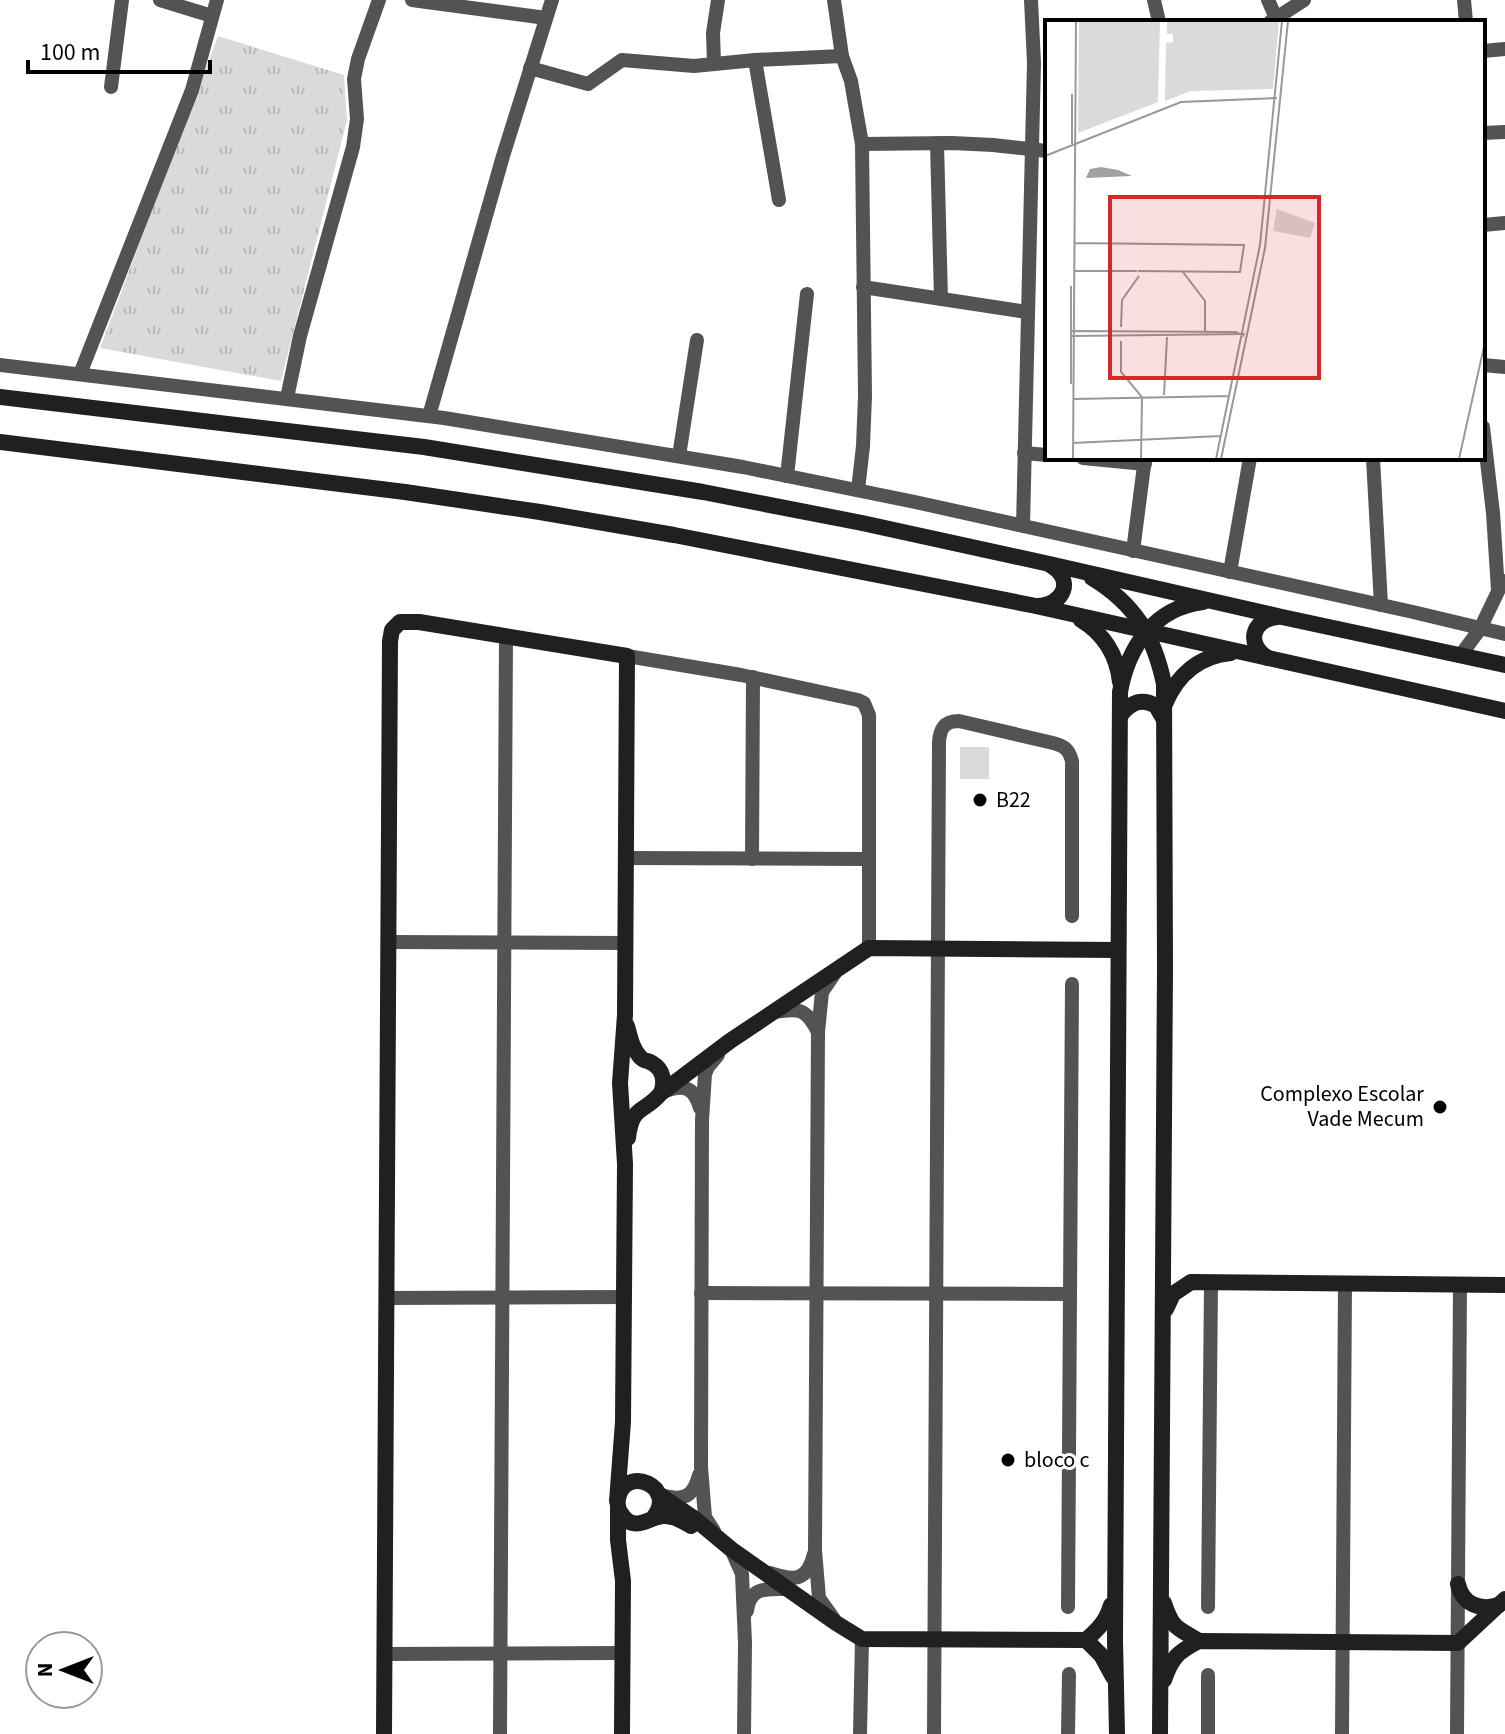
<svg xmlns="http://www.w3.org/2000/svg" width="1505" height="1734" viewBox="0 0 1505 1734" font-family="'Source Sans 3',sans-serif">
	<defs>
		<pattern id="grass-tufts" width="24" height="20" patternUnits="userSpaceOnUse" patternTransform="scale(2)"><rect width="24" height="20" fill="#dadada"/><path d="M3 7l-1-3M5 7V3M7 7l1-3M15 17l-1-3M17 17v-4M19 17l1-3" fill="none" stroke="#b9b9b9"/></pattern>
	</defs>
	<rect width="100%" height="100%" fill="#fff"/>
	<!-- grass -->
	<polygon fill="url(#grass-tufts)" points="218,36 344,75 347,120 281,381 100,348"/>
	<!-- pitch -->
	<rect fill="#dadada" x="960" y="747" width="29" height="32"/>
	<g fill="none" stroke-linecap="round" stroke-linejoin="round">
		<!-- street -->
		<g stroke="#535353" stroke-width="14">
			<polyline points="160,0 212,16"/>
			<polyline points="412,0 546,18"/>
			<polyline points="834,0 842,56 851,81 862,144 865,396 863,446 858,490"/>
			<polyline points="1154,0 1159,22"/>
			<polyline points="1268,0 1276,18"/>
			<polyline points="1464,0 1466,22"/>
			<polyline points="1270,22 1304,0"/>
			<polyline points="1483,51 1505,49"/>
			<polyline points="755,60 779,200"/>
			<polyline points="714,63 713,33 718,0"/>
			<polyline points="530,68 588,84 622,60 694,66 755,60 842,56"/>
			<polyline points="111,87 122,0"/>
			<polyline points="1483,133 1505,132"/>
			<polyline points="937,143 941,299"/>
			<polyline points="862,144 952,143 993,145 1047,151"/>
			<polyline points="1483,225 1505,223"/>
			<polyline points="863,287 1027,312"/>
			<polyline points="0,365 444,418 743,467 915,502 1413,612 1505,634"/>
			<polyline points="1483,365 1505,367"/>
			<polyline points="80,374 192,90 217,0"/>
			<polyline points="287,398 300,336 353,147 357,119 354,79 358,59 379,0"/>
			<polyline points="429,416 503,156 552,0"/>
			<polyline points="1483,427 1493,513 1498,590"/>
			<polyline points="1024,453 1047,455"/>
			<polyline points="679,456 697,340"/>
			<polyline points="1083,458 1145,464"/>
			<polyline points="1373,458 1381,605"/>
			<polyline points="787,476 807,294"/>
			<polyline points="1023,526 1034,63 1031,0"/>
			<polyline points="1133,551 1145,458"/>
			<polyline points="1230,572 1250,458"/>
			<polyline points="627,656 741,675 858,700 864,703 869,715 869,948"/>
			<polyline points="1460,656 1480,629 1503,581"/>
			<polyline points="627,858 868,859"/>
			<polyline points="752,859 753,677"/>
			<polyline points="388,942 626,943"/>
			<path d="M 774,1012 C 799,1008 806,1008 818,1032"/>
			<path d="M 665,1091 C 684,1084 694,1087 700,1108"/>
			<polyline points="701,1293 1070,1294"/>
			<polyline points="386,1298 624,1297"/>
			<path d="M 661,1495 C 683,1501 693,1498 699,1475"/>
			<polyline points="714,1531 705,1517 701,1467 702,1120 705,1074 708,1067 718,1055"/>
			<polyline points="731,1549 742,1574 745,1643 744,1734"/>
			<path d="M 770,1573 C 794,1581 807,1582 814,1554"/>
			<polyline points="1068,1607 1072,984"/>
			<polyline points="1208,1607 1211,1282"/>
			<path d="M 747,1611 C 750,1586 767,1589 787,1589"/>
			<polyline points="834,1619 819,1598 815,1550 818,1032 822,992 835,973"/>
			<polyline points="384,1654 623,1653"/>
			<polyline points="500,1734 506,636"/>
			<polyline points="860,1734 862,1639"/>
			<path d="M 934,1734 L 939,742 C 940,729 944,721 959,721 L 1053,743 C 1065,746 1069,750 1072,761 L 1072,916"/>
			<polyline points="1068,1734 1069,1674"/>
			<polyline points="1208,1734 1208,1675"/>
			<polyline points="1342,1734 1345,1284"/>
			<polyline points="1457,1734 1460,1284"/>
		</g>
		<!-- secondary -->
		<g stroke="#202020" stroke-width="16">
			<polyline points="0,397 424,447 703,492 862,523 1045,563 1282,617 1505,665"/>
			<polyline points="0,442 405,492 540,512 674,535 1036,606 1505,711"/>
			<path d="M 1092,578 C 1135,604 1154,636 1164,684 L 1165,968 L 1160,1734"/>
			<path d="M 1037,606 C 1064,605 1075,580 1050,565"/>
			<path d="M 1081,620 C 1104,634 1117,655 1120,682"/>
			<path d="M 1268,658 C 1246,645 1251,620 1277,617"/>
			<path d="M 1165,704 C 1177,675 1199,656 1231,653"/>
			<path d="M 1120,716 C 1130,703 1141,697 1156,706 L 1163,718"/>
			<path d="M 627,1026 C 630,1037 632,1048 640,1057 C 648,1064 643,1058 652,1063 C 664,1070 665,1082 661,1093"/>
			<path d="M 628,1138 C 632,1104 644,1114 661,1093 L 730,1041 L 869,948 L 1118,950"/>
			<polyline points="1166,1309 1173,1294 1191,1282 1505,1285"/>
			<path d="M 658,1494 L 695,1519 L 731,1549 L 836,1623 L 862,1639 L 1086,1640 C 1098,1629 1106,1622 1111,1605"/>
			<polyline points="618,1508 618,1540 623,1581 622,1734"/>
			<path d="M 653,1518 C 679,1486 624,1464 618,1499 C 617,1505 619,1512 623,1516 C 635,1532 648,1518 662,1516 C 673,1515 682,1521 691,1526"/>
			<path d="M 1458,1584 C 1462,1604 1480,1611 1499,1605"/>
			<path d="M 1164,1603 C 1173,1630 1177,1627 1199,1641"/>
			<polyline points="1086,1640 1101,1655 1113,1677"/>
			<path d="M 1164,1680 C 1172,1657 1178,1652 1199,1641 L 1458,1643 L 1505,1599"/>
			<polyline points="384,1734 390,641 392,630 400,622 419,622 627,656 625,1015 620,1083 625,1164 623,1422 617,1501"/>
			<path d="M 1117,1734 L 1115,1640 L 1120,692 C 1128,647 1154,608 1203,602"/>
		</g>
	</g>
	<!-- markers -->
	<g fill="#000" stroke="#fff" stroke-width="3">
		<circle cx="980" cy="800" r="8"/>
		<circle cx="1440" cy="1107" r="8"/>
		<circle cx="1008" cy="1460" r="8"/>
	</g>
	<g text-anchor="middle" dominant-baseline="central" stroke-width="6" stroke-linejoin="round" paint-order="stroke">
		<!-- poi labels -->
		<g font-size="22" fill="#000" stroke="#fff" text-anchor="start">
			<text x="996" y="800">B22</text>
			<text x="1424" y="1094" text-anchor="end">Complexo Escolar<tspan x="1424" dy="25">Vade Mecum</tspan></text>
			<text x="1024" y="1460">bloco c</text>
		</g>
	</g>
	<!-- overview -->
	<g transform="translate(1045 20)">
		<rect width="440" height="440" fill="#fff"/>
		<path d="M 232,189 L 270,203 L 265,218 L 228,211 Z" fill="#dadada"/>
		<path d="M 34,1 L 115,1 L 113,82 L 33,113 ZM 122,1 L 234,1 L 228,69 L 146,71 L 120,81 L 121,23 L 128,22 L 128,14 L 122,14 Z" fill="#dadada"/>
		<path d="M 56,147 L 73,150 L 87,156 L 41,158 L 45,149 Z" fill="#a1a1a1"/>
		<path fill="none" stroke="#999" stroke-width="2" d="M 27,124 L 27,74M 0,136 L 136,82 L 232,78M 30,223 L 199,225 L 195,252 L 93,251M 30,251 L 92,251M 138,252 L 160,281 L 160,311M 76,307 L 77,280 L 94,256M 27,311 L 191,312 L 199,316M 27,316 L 200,314M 76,321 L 76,352 L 97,377 L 96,439M 26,364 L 26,266M 119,375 L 122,317M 29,379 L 184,376M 28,423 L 175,416M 28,439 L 31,1M 171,439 L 215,225 L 237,1M 176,439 L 220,228 L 243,1M 414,439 L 440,322"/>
		<path fill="#d62828" fill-opacity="0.15" stroke="#d62828" stroke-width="4" d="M 65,177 L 274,177 L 274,358 L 65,358 Z"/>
		<rect width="440" height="440" fill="none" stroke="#000" stroke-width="4"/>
	</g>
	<!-- north arrow -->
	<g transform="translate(64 1670) rotate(270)"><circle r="38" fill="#ffffff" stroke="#999999" stroke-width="2"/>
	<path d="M0-6L14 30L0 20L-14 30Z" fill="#000000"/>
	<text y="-12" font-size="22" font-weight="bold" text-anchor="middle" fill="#000000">N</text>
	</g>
	<!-- scale -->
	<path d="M28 60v12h182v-12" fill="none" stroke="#000000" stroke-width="4"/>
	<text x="40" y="60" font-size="24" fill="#000000" stroke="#ffffff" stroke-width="6" paint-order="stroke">100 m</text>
</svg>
